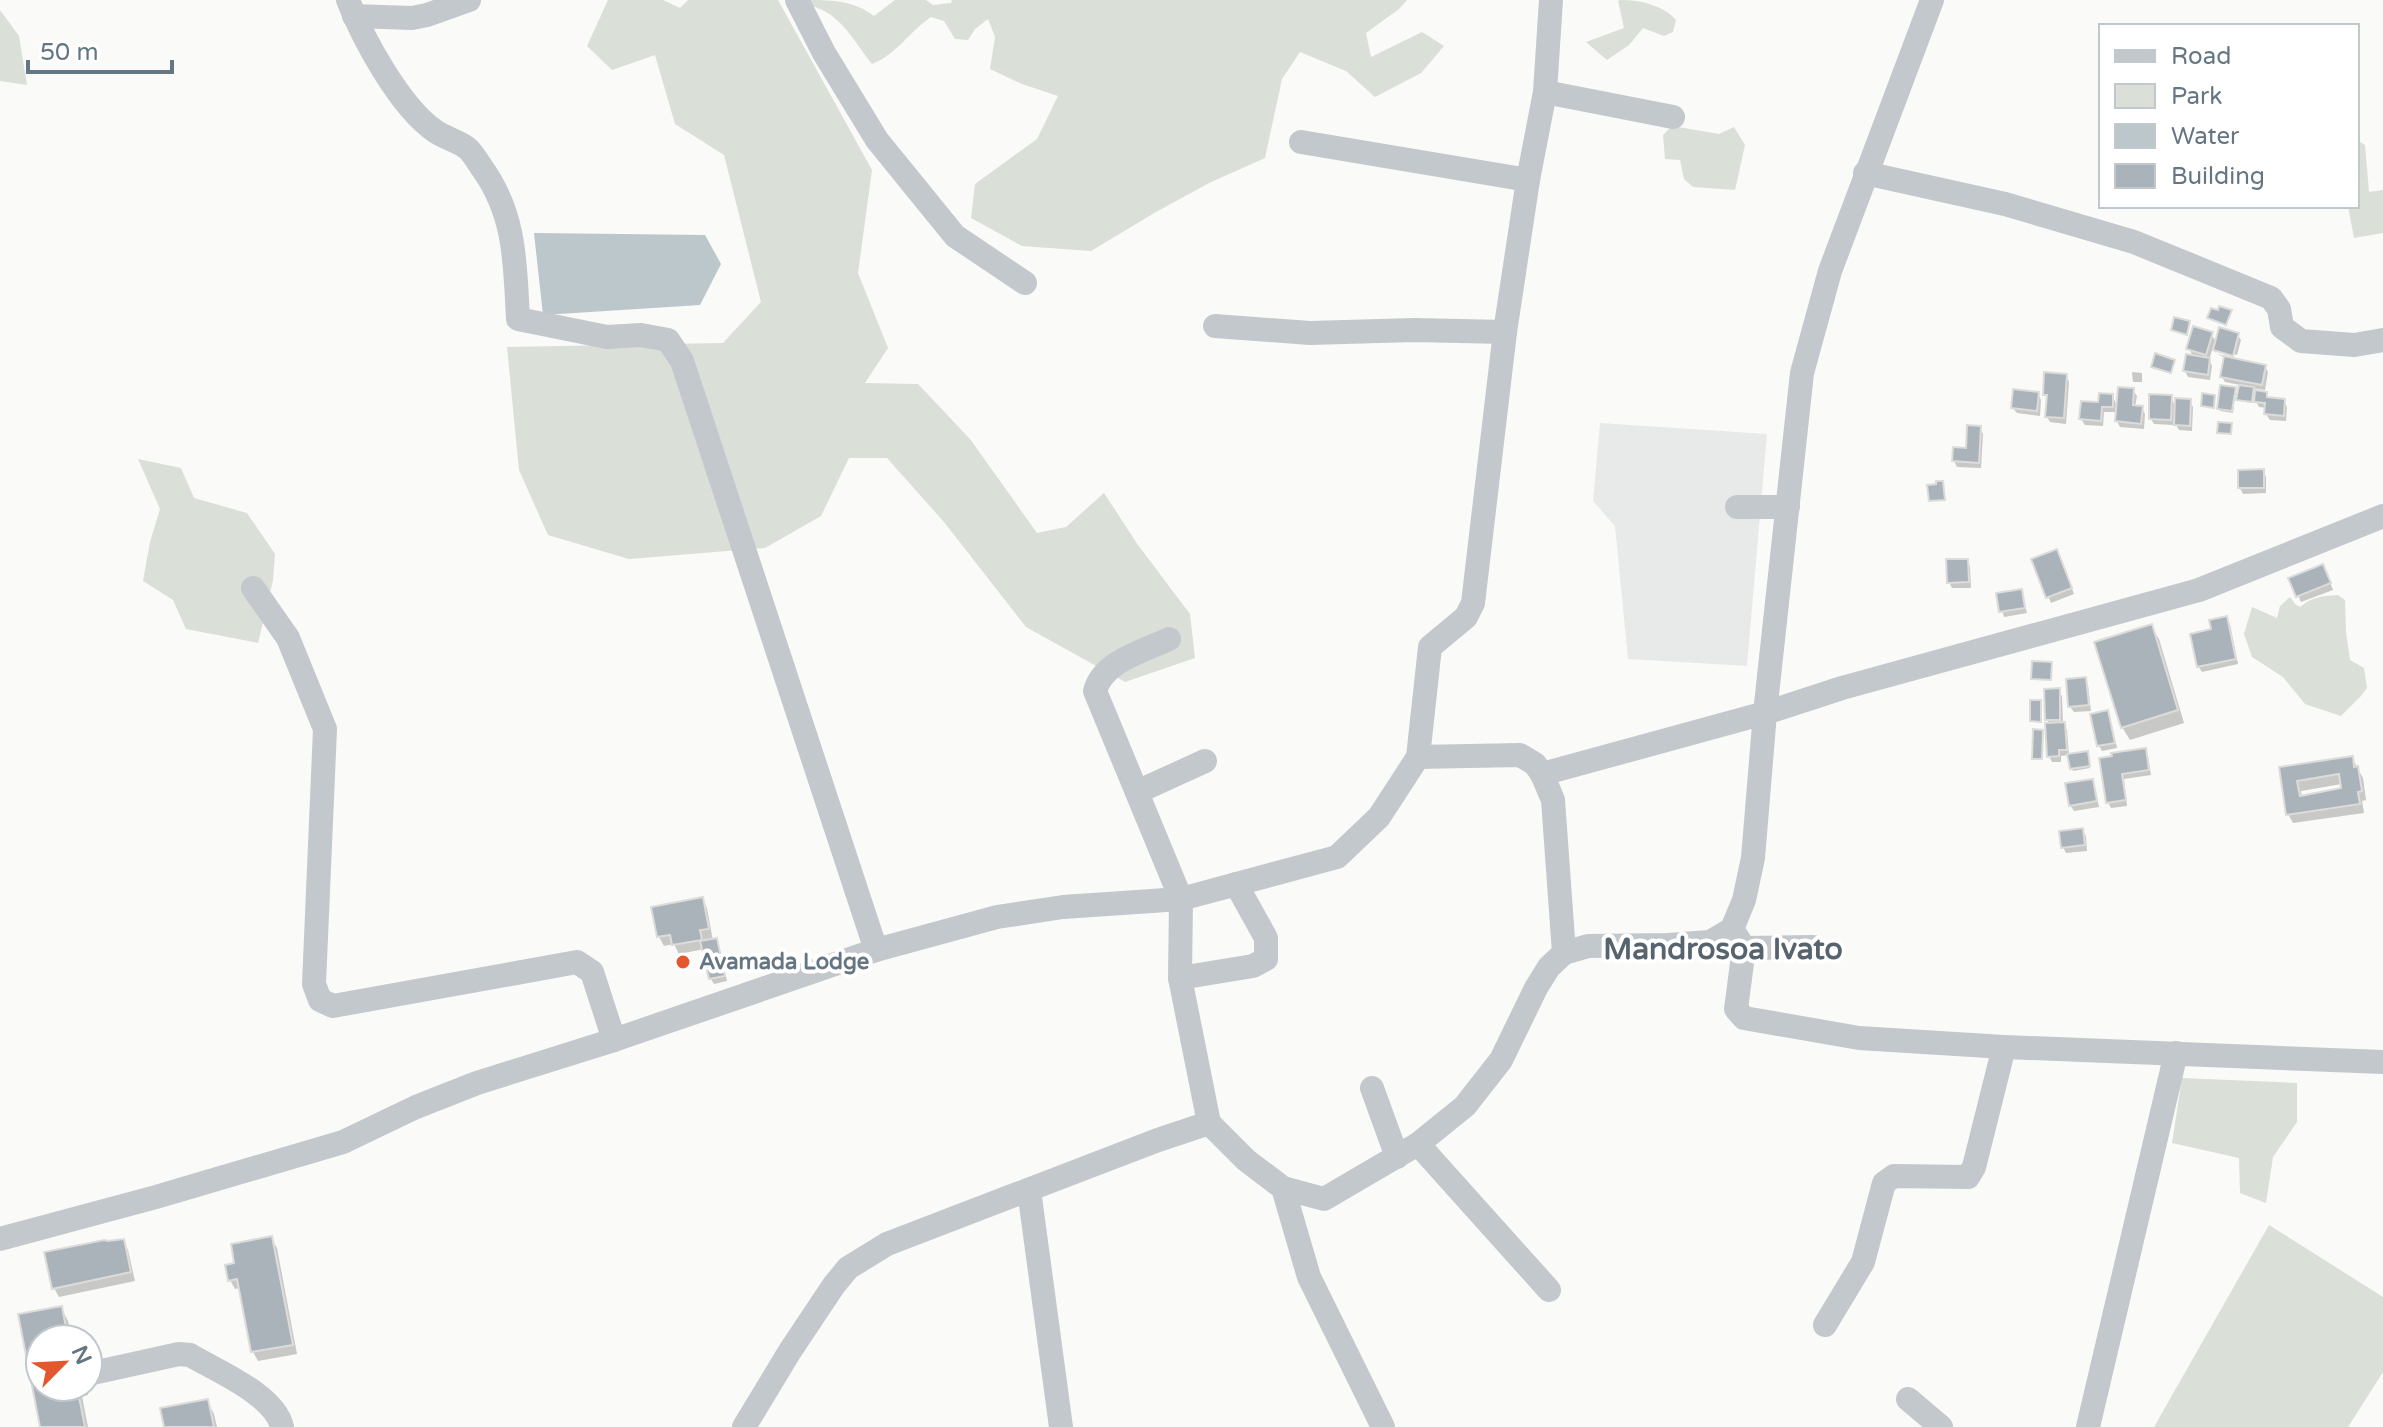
<svg xmlns="http://www.w3.org/2000/svg" width="2383" height="1427" viewBox="0 0 2383 1427" font-family="'Varela Round',sans-serif">
	<rect width="100%" height="100%" fill="#fafaf8"/>
	<!-- built -->
	<polygon fill="#e8e9e9" points="1600,423 1767,434 1747,666 1628,659 1615,526 1593,501"/>
	<!-- green -->
	<g fill="#dadfd7">
		<polygon points="608,0 663,0 680,8 688,0 778,0 872,170 858,273 888,348 865,383 918,384 970,439 1037,533 1066,527 1104,493 1138,545 1190,614 1195,658 1125,682 1026,627 944,522 887,458 849,458 821,516 765,548 629,559 548,535 519,470 507,347 723,343 761,302 724,155 675,124 655,55 612,70 587,46"/>
		<path d="M 802,0 C 831,0 853,0 874,16 L 895,0 L 926,0 L 933,5 L 951,3 L 952,0 L 1407,0 L 1399,9 L 1366,33 L 1371,57 L 1422,32 L 1444,46 L 1421,73 L 1375,97 L 1346,71 L 1300,52 L 1282,79 L 1265,158 L 1209,183 L 1156,212 L 1091,251 L 1022,246 L 971,218 L 975,184 L 1037,139 L 1058,96 L 1022,84 L 990,69 L 995,37 L 988,19 L 975,29 L 968,40 L 955,39 L 944,21 L 931,17 C 910,31 896,55 872,64 C 852,39 838,8 804,5 Z"/>
		<path d="M 1620,0 C 1640,0 1663,5 1676,20 L 1673,32 L 1664,36 L 1643,28 L 1629,45 L 1607,60 L 1586,42 L 1624,28 L 1618,1 Z"/>
		<polygon points="0,10 19,36 27,85 0,81"/>
		<polygon points="1672,126 1719,134 1734,127 1745,145 1735,190 1693,187 1684,179 1680,160 1665,159 1663,135"/>
		<polygon points="2357,140 2365,145 2369,192 2383,190 2383,233 2354,238 2348,206 2357,206"/>
		<polygon points="138,459 181,468 194,498 247,513 275,554 273,580 258,643 186,629 173,600 143,581 150,542 160,509"/>
		<path d="M 2338,595 L 2345,600 L 2346,632 L 2350,660 L 2364,668 L 2367,688 L 2361,696 L 2341,716 L 2305,704 L 2283,677 L 2252,657 L 2244,634 L 2252,607 L 2277,618 L 2280,606 L 2290,597 L 2295,604 L 2300,607 C 2312,597 2322,596 2338,595 Z"/>
		<polygon points="2182,1078 2297,1083 2297,1122 2273,1157 2266,1203 2240,1193 2239,1158 2172,1143"/>
		<polygon points="2269,1225 2383,1297 2383,1372 2348,1427 2154,1427"/>
	</g>
	<!-- water -->
	<polygon fill="#bbc7cb" points="534,233 705,235 721,264 700,305 543,315"/>
	<!-- shadow -->
	<g fill="#0003" fill-rule="evenodd">
		<polygon points="2211,334 2217,343 2237,334 2241,340 2237,355 2216,349 2216,353 2213,347 2209,360 2212,366 2210,380 2188,377 2185,371 2194,358 2189,349"/>
		<polygon points="2217,354 2265,366 2268,372 2265,390 2251,388 2254,392 2266,394 2270,400 2284,401 2287,407 2286,421 2270,420 2266,414 2267,408 2259,407 2253,396 2252,403 2240,401 2235,394 2233,413 2220,411 2219,409 2234,389 2239,397 2240,385 2225,382 2222,377 2226,358"/>
		<polygon points="2132,372 2142,373 2142,382 2133,382"/>
		<polygon points="2066,376 2069,382 2066,424 2050,422 2047,417 2048,400 2045,394"/>
		<polygon points="2133,390 2137,396 2135,407 2142,408 2145,414 2144,429 2120,427 2117,421 2118,412 2104,412 2103,426 2085,425 2081,419 2100,405 2112,396 2118,407"/>
		<polygon points="2038,394 2041,400 2040,416 2017,413 2013,408"/>
		<polygon points="2170,397 2177,408 2190,401 2193,407 2192,431 2179,430 2173,420 2173,425 2154,424 2151,419"/>
		<polygon points="1980,428 1983,434 1981,468 1957,467 1954,461 1968,450"/>
		<polygon points="2263,471 2266,477 2266,493 2243,494 2240,488"/>
		<polygon points="2060,557 2074,594 2051,603 2034,560"/>
		<polygon points="1967,561 1970,567 1971,588 1952,588 1949,582"/>
		<polygon points="2326,572 2333,590 2301,602 2291,579"/>
		<polygon points="2021,591 2027,613 2004,617 1998,595"/>
		<polygon points="2226,619 2230,624 2238,664 2202,672 2198,666 2214,631"/>
		<polygon points="2151,627 2159,639 2184,723 2130,740 2122,727"/>
		<polygon points="2085,679 2088,685 2091,711 2074,712 2070,707"/>
		<polygon points="2058,690 2062,696 2063,724 2067,730 2069,755 2061,756 2061,762 2052,762 2049,756 2050,725 2047,720"/>
		<polygon points="2107,713 2110,718 2117,748 2102,751 2099,746"/>
		<polygon points="2145,750 2148,756 2151,775 2124,779 2127,806 2111,808 2108,802 2114,758"/>
		<polygon points="2088,755 2090,768 2073,771 2072,769"/>
		<path d="M 2352,758 L 2363,778 L 2366,800 L 2362,801 L 2364,813 L 2293,823 L 2288,814 L 2281,769 ZM 2342,784 L 2343,790 L 2302,797 L 2301,791 Z"/>
		<polygon points="2092,781 2095,787 2099,807 2074,811 2070,805"/>
		<polygon points="2082,830 2086,836 2087,851 2066,853 2063,847"/>
		<polygon points="702,899 707,908 713,941 716,940 719,946 727,981 714,984 711,979 704,949 679,954 674,944 664,946 659,937"/>
		<polygon points="271,1238 277,1248 297,1354 258,1361 253,1352 241,1288 235,1289 230,1280 236,1265"/>
		<polygon points="123,1241 128,1250 135,1281 59,1297 54,1288"/>
		<polygon points="61,1308 68,1321 72,1339 40,1339 40,1387 87,1387 88,1395 82,1396 88,1427 42,1427 21,1315"/>
		<polygon points="207,1401 214,1414 217,1427 166,1427"/>
	</g>
	<!-- building -->
	<g fill="#aab3b9" stroke="#dcdcda" stroke-width="2" fill-rule="evenodd">
		<polygon points="2219,306 2232,310 2226,325 2207,318 2211,308 2218,310"/>
		<polygon points="2174,317 2190,321 2187,335 2171,330"/>
		<polygon points="2193,326 2213,332 2206,355 2186,349"/>
		<polygon points="2219,327 2239,333 2233,356 2213,350"/>
		<polygon points="2155,353 2175,360 2171,373 2151,367"/>
		<polygon points="2186,354 2210,358 2208,375 2183,371"/>
		<polygon points="2224,356 2266,365 2262,385 2220,377"/>
		<polygon points="2044,372 2067,374 2064,418 2045,417 2047,395 2043,395"/>
		<polygon points="2220,385 2236,387 2232,411 2217,409"/>
		<polygon points="2239,385 2254,387 2252,402 2236,400"/>
		<polygon points="2118,387 2134,388 2133,405 2143,406 2141,424 2115,421"/>
		<polygon points="2013,389 2039,392 2037,411 2011,408"/>
		<polygon points="2255,390 2267,392 2267,397 2285,399 2284,416 2264,414 2265,403 2254,402"/>
		<polygon points="2099,393 2113,394 2113,407 2102,407 2101,421 2079,419 2081,401 2098,402"/>
		<polygon points="2202,393 2215,395 2214,408 2201,406"/>
		<polygon points="2149,394 2172,395 2171,420 2149,419"/>
		<polygon points="2175,398 2191,399 2190,426 2174,425"/>
		<polygon points="2218,422 2232,423 2231,434 2217,433"/>
		<polygon points="1967,425 1981,426 1979,463 1952,461 1953,447 1966,448"/>
		<polygon points="2264,469 2264,488 2238,488 2238,470"/>
		<polygon points="1936,481 1943,481 1945,500 1929,501 1927,485 1936,484"/>
		<polygon points="2057,549 2072,588 2046,598 2031,559"/>
		<polygon points="1946,559 1968,559 1969,582 1947,583"/>
		<polygon points="2323,564 2331,583 2296,597 2288,578"/>
		<polygon points="2022,589 2025,608 1999,612 1996,593"/>
		<polygon points="2227,616 2236,659 2197,667 2190,634 2211,629 2209,620"/>
		<polygon points="2152,624 2178,710 2121,728 2094,642"/>
		<polygon points="2032,661 2052,662 2051,680 2031,679"/>
		<polygon points="2086,677 2089,705 2068,707 2066,679"/>
		<polygon points="2060,688 2060,720 2045,720 2044,689"/>
		<polygon points="2030,700 2041,700 2041,722 2030,721"/>
		<polygon points="2108,710 2115,743 2097,746 2090,714"/>
		<polygon points="2065,722 2067,750 2059,750 2059,756 2047,757 2045,723"/>
		<polygon points="2033,729 2043,730 2042,759 2032,759"/>
		<polygon points="2146,748 2149,770 2122,774 2126,800 2106,803 2099,758 2112,756 2111,753"/>
		<polygon points="2088,751 2090,766 2070,769 2067,754"/>
		<path d="M 2353,756 L 2354,767 L 2358,766 L 2362,791 L 2358,792 L 2360,804 L 2286,815 L 2279,767 ZM 2339,774 L 2341,788 L 2300,796 L 2297,781 Z"/>
		<polygon points="2093,779 2097,801 2069,806 2065,783"/>
		<polygon points="2083,828 2085,845 2061,848 2059,831"/>
		<polygon points="703,897 709,929 700,930 702,940 672,945 670,935 657,937 651,907"/>
		<polygon points="717,938 725,976 709,979 700,941"/>
		<polygon points="272,1236 293,1345 251,1352 237,1279 228,1281 225,1265 234,1263 231,1244"/>
		<polygon points="124,1239 131,1272 52,1289 44,1252 104,1240 108,1241"/>
		<polygon points="62,1306 68,1339 40,1339 40,1387 77,1387 85,1427 40,1427 18,1314"/>
		<polygon points="208,1399 214,1427 164,1427 160,1408"/>
	</g>
	<g fill="none" stroke-linecap="round" stroke-linejoin="round">
		<!-- minor -->
		<g stroke="#c3c8cc" stroke-width="24">
			<path d="M 348,0 C 363,39 400,107 435,131 C 445,138 458,141 467,148 C 473,153 478,162 482,168 C 516,215 515,264 518,319 L 607,337 L 641,335 L 668,340 L 682,361 L 876,950 L 997,917 L 1063,907 L 1181,899 L 1095,691 C 1103,661 1144,651 1169,639"/>
			<polyline points="797,0 824,53 877,140 955,236 1025,283"/>
			<polyline points="354,16 412,18 427,15 469,0"/>
			<polyline points="1545,92 1673,117"/>
			<polyline points="1301,142 1528,180"/>
			<polyline points="1865,173 2005,204 2134,242 2271,298 2279,309 2282,327 2301,341 2354,345 2383,340"/>
			<polyline points="1215,326 1310,333 1414,330 1505,332"/>
			<polyline points="1737,507 1788,507"/>
			<polyline points="253,588 288,638 325,729 314,984 320,1000 333,1006 577,962 592,972 614,1040"/>
			<polyline points="1418,757 1520,755 1535,764 1542,774 1553,800 1564,953"/>
			<polyline points="1542,774 1765,713 1842,688 2199,590 2383,516"/>
			<polyline points="1137,792 1205,761"/>
			<polyline points="1732,929 1744,948 1736,1009 1744,1018 1859,1038 2004,1047 2383,1062"/>
			<polyline points="1744,948 1813,947"/>
			<polyline points="1180,978 1253,966 1266,959 1266,938 1236,884"/>
			<polyline points="1372,1088 1397,1157"/>
			<polyline points="1209,1123 1180,978 1181,899 1337,857 1379,817 1418,757 1430,647 1466,617 1473,603 1505,332 1528,180 1545,92 1551,0"/>
			<polyline points="1418,1144 1549,1290"/>
			<polyline points="1283,1188 1309,1277 1383,1427"/>
			<polyline points="1029,1190 1061,1427"/>
			<polyline points="0,1239 156,1197 343,1142 416,1107 477,1083 614,1040 876,950"/>
			<polyline points="1825,1325 1863,1262 1884,1183 1894,1176 1968,1177 1974,1167 2004,1047"/>
			<path d="M 88,1374 L 179,1354 L 190,1355 C 217,1371 275,1395 282,1427"/>
			<polyline points="1908,1399 1941,1427"/>
			<polyline points="744,1427 790,1351 834,1285 848,1268 887,1244 1158,1140 1209,1123 1246,1160 1283,1188 1324,1199 1418,1144 1465,1106 1501,1060 1536,988 1549,967 1564,953 1588,946 1668,945 1710,942 1732,929 1744,900 1753,858 1765,713 1802,373 1830,271 1932,0"/>
			<polyline points="2088,1427 2176,1053"/>
		</g>
	</g>
	<!-- markers -->
	<circle fill="#e4572e" stroke="#fff" stroke-width="3" cx="683" cy="962" r="8"/>
	<g text-anchor="middle" dominant-baseline="central" stroke-width="8" stroke-linejoin="round" paint-order="stroke">
		<!-- poi labels -->
		<g font-size="22" font-weight="bold" fill="#657683" stroke="#fff" text-anchor="start">
			<text x="699" y="962">Avamada Lodge</text>
		</g>
		<!-- district labels -->
		<g font-size="30" font-weight="bold" fill="#57646e" stroke="#fff">
			<text x="1723" y="949">Mandrosoa Ivato</text>
		</g>
	</g>
	<!-- legend -->
	<rect x="2099" y="24" width="260" height="184" fill="#ffffff" stroke="#c1c8cd" stroke-width="2"/>
	<rect x="2115" y="50" width="40" height="12" fill="#c3c8cc" stroke="#c1c8cd" stroke-width="2"/>
	<text x="2171" y="64" font-size="24" fill="#657683">Road</text>
	<rect x="2115" y="84" width="40" height="24" fill="#dadfd7" stroke="#c1c8cd" stroke-width="2"/>
	<text x="2171" y="104" font-size="24" fill="#657683">Park</text>
	<rect x="2115" y="124" width="40" height="24" fill="#bbc7cb" stroke="#c1c8cd" stroke-width="2"/>
	<text x="2171" y="144" font-size="24" fill="#657683">Water</text>
	<rect x="2115" y="164" width="40" height="24" fill="#aab3b9" stroke="#c1c8cd" stroke-width="2"/>
	<text x="2171" y="184" font-size="24" fill="#657683">Building</text>
	<!-- north arrow -->
	<g transform="translate(64 1363) rotate(66)"><circle r="38" fill="#ffffff" stroke="#c1c8cd" stroke-width="2"/>
	<path d="M0-6L14 30L0 20L-14 30Z" fill="#e4572e"/>
	<text y="-12" font-size="22" font-weight="bold" text-anchor="middle" fill="#657683">N</text>
	</g>
	<!-- scale -->
	<path d="M28 60v12h144v-12" fill="none" stroke="#657683" stroke-width="4"/>
	<text x="40" y="60" font-size="24" fill="#657683" stroke="#ffffff" stroke-width="6" paint-order="stroke">50 m</text>
</svg>
